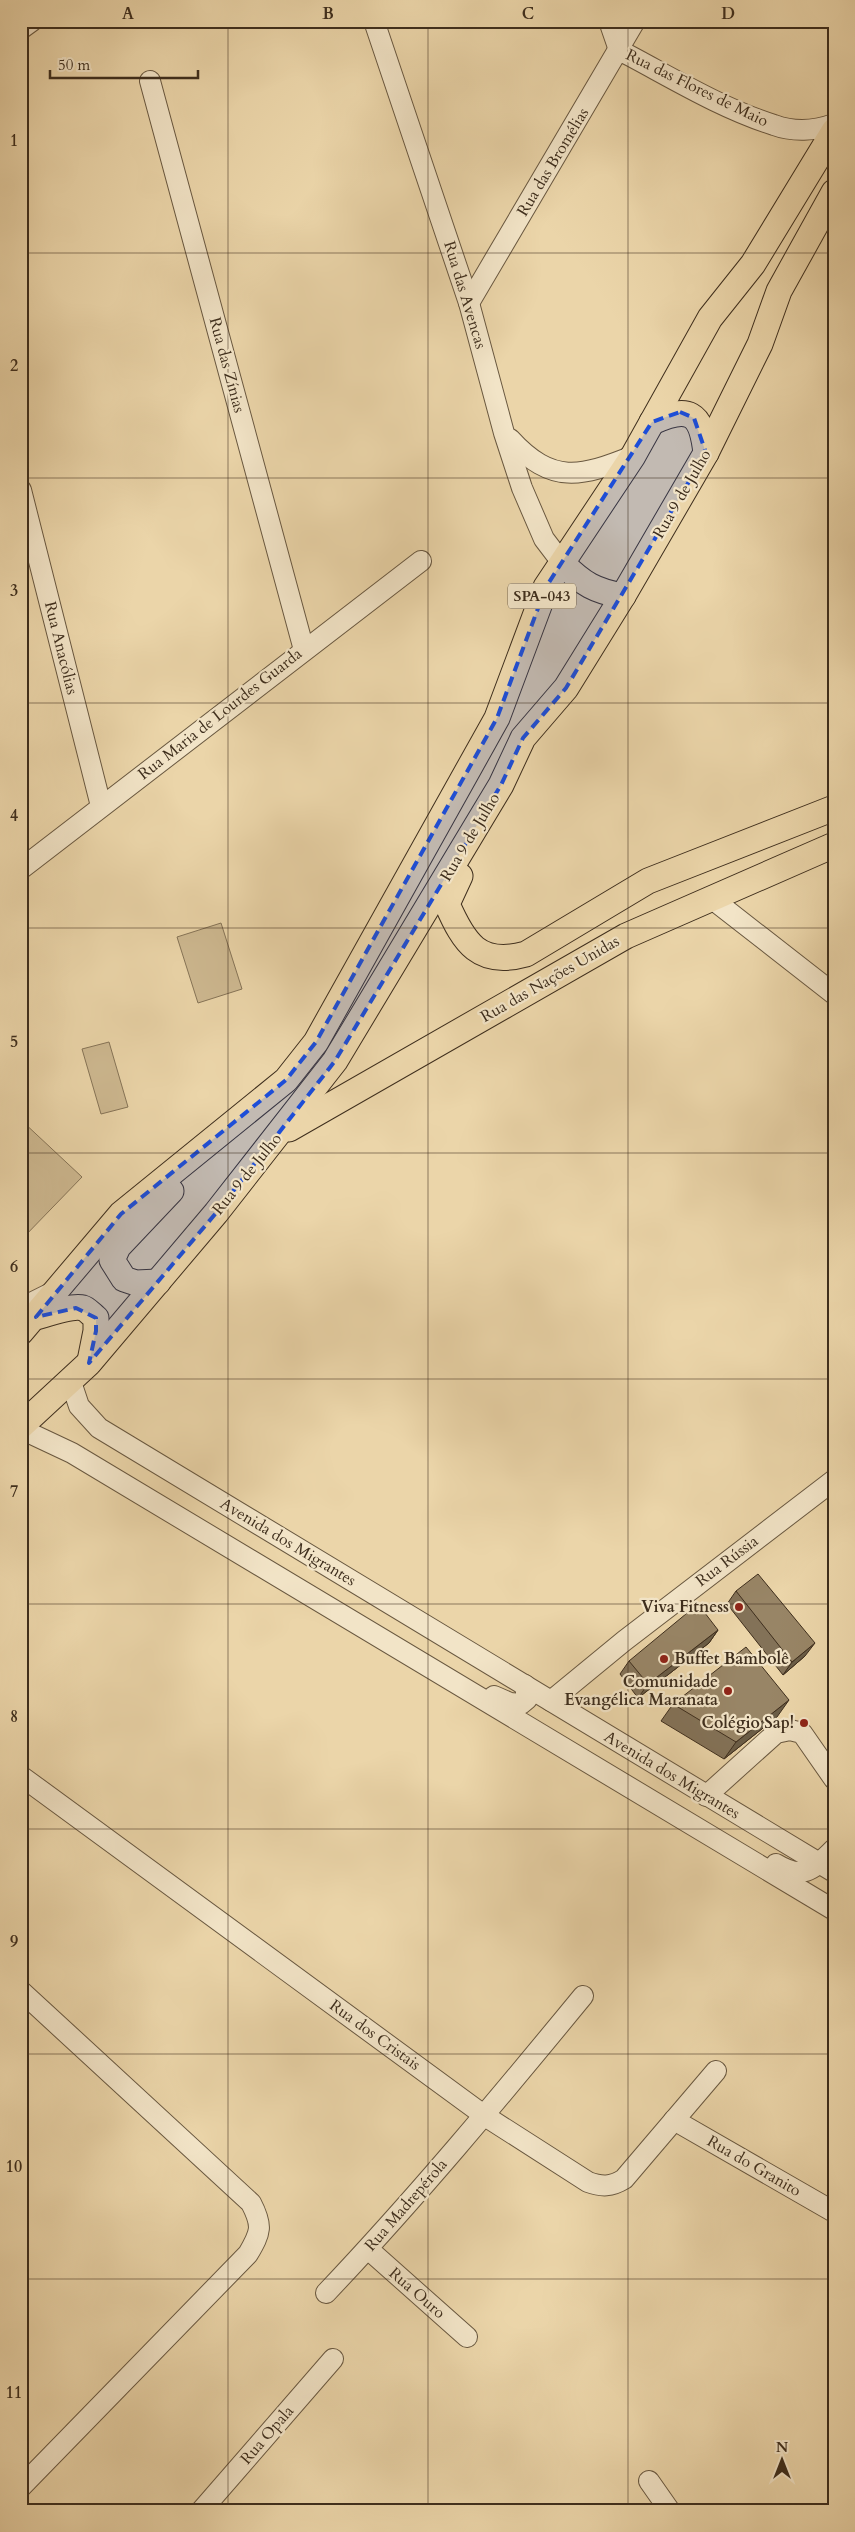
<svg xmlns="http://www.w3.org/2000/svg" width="855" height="2532" viewBox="0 0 855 2532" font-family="Cardo,serif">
	<rect width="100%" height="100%" fill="#ebd5a9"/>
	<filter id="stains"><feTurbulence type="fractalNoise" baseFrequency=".004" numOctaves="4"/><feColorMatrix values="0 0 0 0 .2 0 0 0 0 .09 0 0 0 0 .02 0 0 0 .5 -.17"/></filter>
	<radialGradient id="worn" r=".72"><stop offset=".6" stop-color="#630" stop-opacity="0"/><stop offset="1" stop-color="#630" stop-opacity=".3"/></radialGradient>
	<!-- green -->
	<g fill="#ceb991" stroke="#867457">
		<polygon points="221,923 242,989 198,1003 177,937"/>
		<polygon points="109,1042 128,1107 101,1114 82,1049"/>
		<polygon points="21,1120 82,1177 21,1240"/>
	</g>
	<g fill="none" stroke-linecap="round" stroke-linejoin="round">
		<!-- minor casing -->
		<g stroke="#695840" stroke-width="22">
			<g id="minor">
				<polyline points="374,21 469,303 504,433 522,488 544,539 563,564"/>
				<path d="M 609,21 L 619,50 C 669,76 720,108 774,125 C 793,132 815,131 834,124"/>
				<polyline points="21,29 32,21"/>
				<polyline points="150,81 304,650"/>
				<polyline points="469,303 635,21"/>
				<path d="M 510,439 C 552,485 581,477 633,456"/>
				<polyline points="21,490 101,806"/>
				<polyline points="21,869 421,561"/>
				<polyline points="711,898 834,994"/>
				<polyline points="21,1308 51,1293"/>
				<polyline points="71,1382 79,1406 99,1428 834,1872"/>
				<polyline points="21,1429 72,1453 834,1910"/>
				<polyline points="494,1696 510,1703 521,1704 527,1699 525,1685"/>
				<polyline points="551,1701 624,1641 834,1480"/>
				<path d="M 21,1776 L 485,2116 L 588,2182 C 602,2187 611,2187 624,2179 L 716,2071"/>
				<polyline points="706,1796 776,1733 790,1730 802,1733 834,1779"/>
				<path d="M 776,1864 C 804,1881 813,1869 834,1849"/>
				<path d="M 21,1991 L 251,2203 C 263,2226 261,2232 248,2254 L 21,2487"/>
				<polyline points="674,2120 834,2212"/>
				<polyline points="368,2249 467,2337"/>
				<path d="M 326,2293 C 416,2198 500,2097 583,1996"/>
				<polyline points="649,2481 670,2511"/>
				<polyline points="201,2511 333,2359"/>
			</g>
		</g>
		<!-- major casing -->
		<g stroke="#3e2e1d" stroke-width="27">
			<g id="major">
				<path d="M 652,422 C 689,406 701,411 706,453"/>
				<path d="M 563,564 C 583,584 595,591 623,596"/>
				<path d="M 460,876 L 447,904 C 464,943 479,967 526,954 L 648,881 L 834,808"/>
				<polyline points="289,1129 626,936 834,845"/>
				<polyline points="158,1282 136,1283 124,1279 112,1260 118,1247 171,1191"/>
				<path d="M 36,1317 C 47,1314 73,1305 83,1308 C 87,1309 92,1315 96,1318 L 96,1331 L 90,1361"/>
				<polyline points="21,1332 121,1214 286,1080 316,1042 497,718 546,587 633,456 710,318 753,264 834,131"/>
				<polyline points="21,1426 89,1363 216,1213 335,1061 501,785 523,738 566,688 623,596 706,453 760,344 779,291 834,192"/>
			</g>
		</g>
		<!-- minor -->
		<use href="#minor" stroke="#f2e4c7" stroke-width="20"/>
		<!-- major -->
		<use href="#major" stroke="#ebd5a9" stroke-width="25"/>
	</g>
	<!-- wall -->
	<g fill="#837258" stroke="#3e2e1d">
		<polygon points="736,1591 805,1656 783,1675 727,1604"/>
		<polygon points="718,1630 709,1643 638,1698 620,1674 629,1661"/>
		<polygon points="673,1704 777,1717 724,1759 661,1721"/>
	</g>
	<!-- shaded-wall -->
	<g fill="#6a5d47" stroke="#3e2e1d">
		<polygon points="718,1630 709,1643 638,1698 648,1684"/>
		<polygon points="815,1643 805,1656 783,1675 792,1662"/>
		<polygon points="789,1700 777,1717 724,1759 736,1742"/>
	</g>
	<!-- building -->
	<g fill="#988566" stroke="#3e2e1d">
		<polygon points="758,1574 815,1643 792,1662 736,1591"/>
		<polygon points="698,1604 718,1630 648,1684 629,1661"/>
		<polygon points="746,1647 789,1700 736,1742 673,1704"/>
	</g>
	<!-- marked area -->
	<path fill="#1d4ed8" fill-opacity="0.2" stroke="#1d4ed8" stroke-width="4" stroke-dasharray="10 6" stroke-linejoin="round" d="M 680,412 L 694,418 L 706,453 L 566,688 L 523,738 L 501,785 L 335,1061 L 216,1213 L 89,1363 L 96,1331 L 96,1318 L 76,1308 L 36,1317 L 121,1214 L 286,1080 L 316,1042 L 497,718 L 546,587 L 652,422 Z"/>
	<!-- grid -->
	<path fill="none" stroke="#3e2e1d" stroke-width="1" stroke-opacity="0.55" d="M 228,21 L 228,2511M 428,21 L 428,2511M 628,21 L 628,2511M 21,253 L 834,253M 21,478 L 834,478M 21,703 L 834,703M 21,928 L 834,928M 21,1153 L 834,1153M 21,1379 L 834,1379M 21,1604 L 834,1604M 21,1829 L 834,1829M 21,2054 L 834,2054M 21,2279 L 834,2279"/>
	<!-- markers -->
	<g fill="#8f2418" stroke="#f2e4c7" stroke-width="2">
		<circle cx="739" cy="1607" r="5"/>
		<circle cx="664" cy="1659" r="5"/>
		<circle cx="728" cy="1691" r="5"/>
		<circle cx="804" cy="1723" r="5"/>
	</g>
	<g text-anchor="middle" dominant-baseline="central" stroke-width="4.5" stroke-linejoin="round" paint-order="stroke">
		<!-- shield labels -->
		<rect fill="#f2e4c7" stroke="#746550" stroke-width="1" x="508" y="583.5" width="68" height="25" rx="4"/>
		<g font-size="15" font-weight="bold" fill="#3e2e1d">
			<text x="542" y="596">SPA-043</text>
		</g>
		<!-- street labels -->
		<g font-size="16" fill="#3e2e1d" stroke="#f2e4c7">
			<text transform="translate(697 88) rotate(26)">Rua das Flores de Maio</text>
			<text transform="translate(553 162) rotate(-59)">Rua das Bromélias</text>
			<text transform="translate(465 295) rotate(73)">Rua das Avencas</text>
			<text transform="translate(227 365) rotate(75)">Rua das Zínias</text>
			<text transform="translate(682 494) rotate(-60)">Rua 9 de Julho</text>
			<text transform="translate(61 648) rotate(76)">Rua Anacólias</text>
			<text transform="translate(220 714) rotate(-38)">Rua Maria de Lourdes Guarda</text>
			<text transform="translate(470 837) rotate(-59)">Rua 9 de Julho</text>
			<text transform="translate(550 979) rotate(-30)">Rua das Nações Unidas</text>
			<text transform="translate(247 1174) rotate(-51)">Rua 9 de Julho</text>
			<text transform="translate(288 1542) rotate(31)">Avenida dos Migrantes</text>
			<text transform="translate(727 1561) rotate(-37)">Rua Rússia</text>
			<text transform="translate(672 1775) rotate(31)">Avenida dos Migrantes</text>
			<text transform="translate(375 2035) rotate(36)">Rua dos Cristais</text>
			<text transform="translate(754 2166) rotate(30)">Rua do Granito</text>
			<text transform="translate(406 2205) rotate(-49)">Rua Madrepérola</text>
			<text transform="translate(417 2293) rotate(41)">Rua Ouro</text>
			<text transform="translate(267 2435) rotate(-49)">Rua Opala</text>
		</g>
		<!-- poi labels -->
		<g font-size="16" font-weight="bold" fill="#3e2e1d" stroke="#f2e4c7" text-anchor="end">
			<text x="729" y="1607">Viva Fitness</text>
			<text x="674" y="1659" text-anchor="start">Buffet Bambolê</text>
			<text x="718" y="1682">Comunidade<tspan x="718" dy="18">Evangélica Maranata</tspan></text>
			<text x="794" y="1723">Colégio Sap!</text>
		</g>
	</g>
	<!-- margin -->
	<rect width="855" height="2532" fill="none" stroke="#ebd5a9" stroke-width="55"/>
	<!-- north arrow -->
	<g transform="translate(782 2460)" stroke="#f2e4c7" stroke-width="4" paint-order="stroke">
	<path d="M0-4L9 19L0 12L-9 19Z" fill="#3e2e1d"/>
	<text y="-8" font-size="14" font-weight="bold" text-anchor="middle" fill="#3e2e1d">N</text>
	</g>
	<!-- scale -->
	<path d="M50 70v8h148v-8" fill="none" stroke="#3e2e1d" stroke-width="2.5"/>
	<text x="58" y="70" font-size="15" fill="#3e2e1d" stroke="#f2e4c7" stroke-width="4" paint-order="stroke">50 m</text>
	<rect x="28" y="28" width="800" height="2476" fill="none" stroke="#3e2e1d" stroke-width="2"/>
	<g font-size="16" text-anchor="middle" font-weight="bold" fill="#3e2e1d">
		<text x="128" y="19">A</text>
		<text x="328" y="19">B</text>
		<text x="528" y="19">C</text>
		<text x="728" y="19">D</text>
		<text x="14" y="146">1</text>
		<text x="14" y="371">2</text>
		<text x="14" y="596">3</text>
		<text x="14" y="821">4</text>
		<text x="14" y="1047">5</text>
		<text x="14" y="1272">6</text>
		<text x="14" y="1497">7</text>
		<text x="14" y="1722">8</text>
		<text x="14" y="1947">9</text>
		<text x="14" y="2172">10</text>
		<text x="14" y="2398">11</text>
	</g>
	<rect width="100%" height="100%" filter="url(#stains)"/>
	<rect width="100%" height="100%" fill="url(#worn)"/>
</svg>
